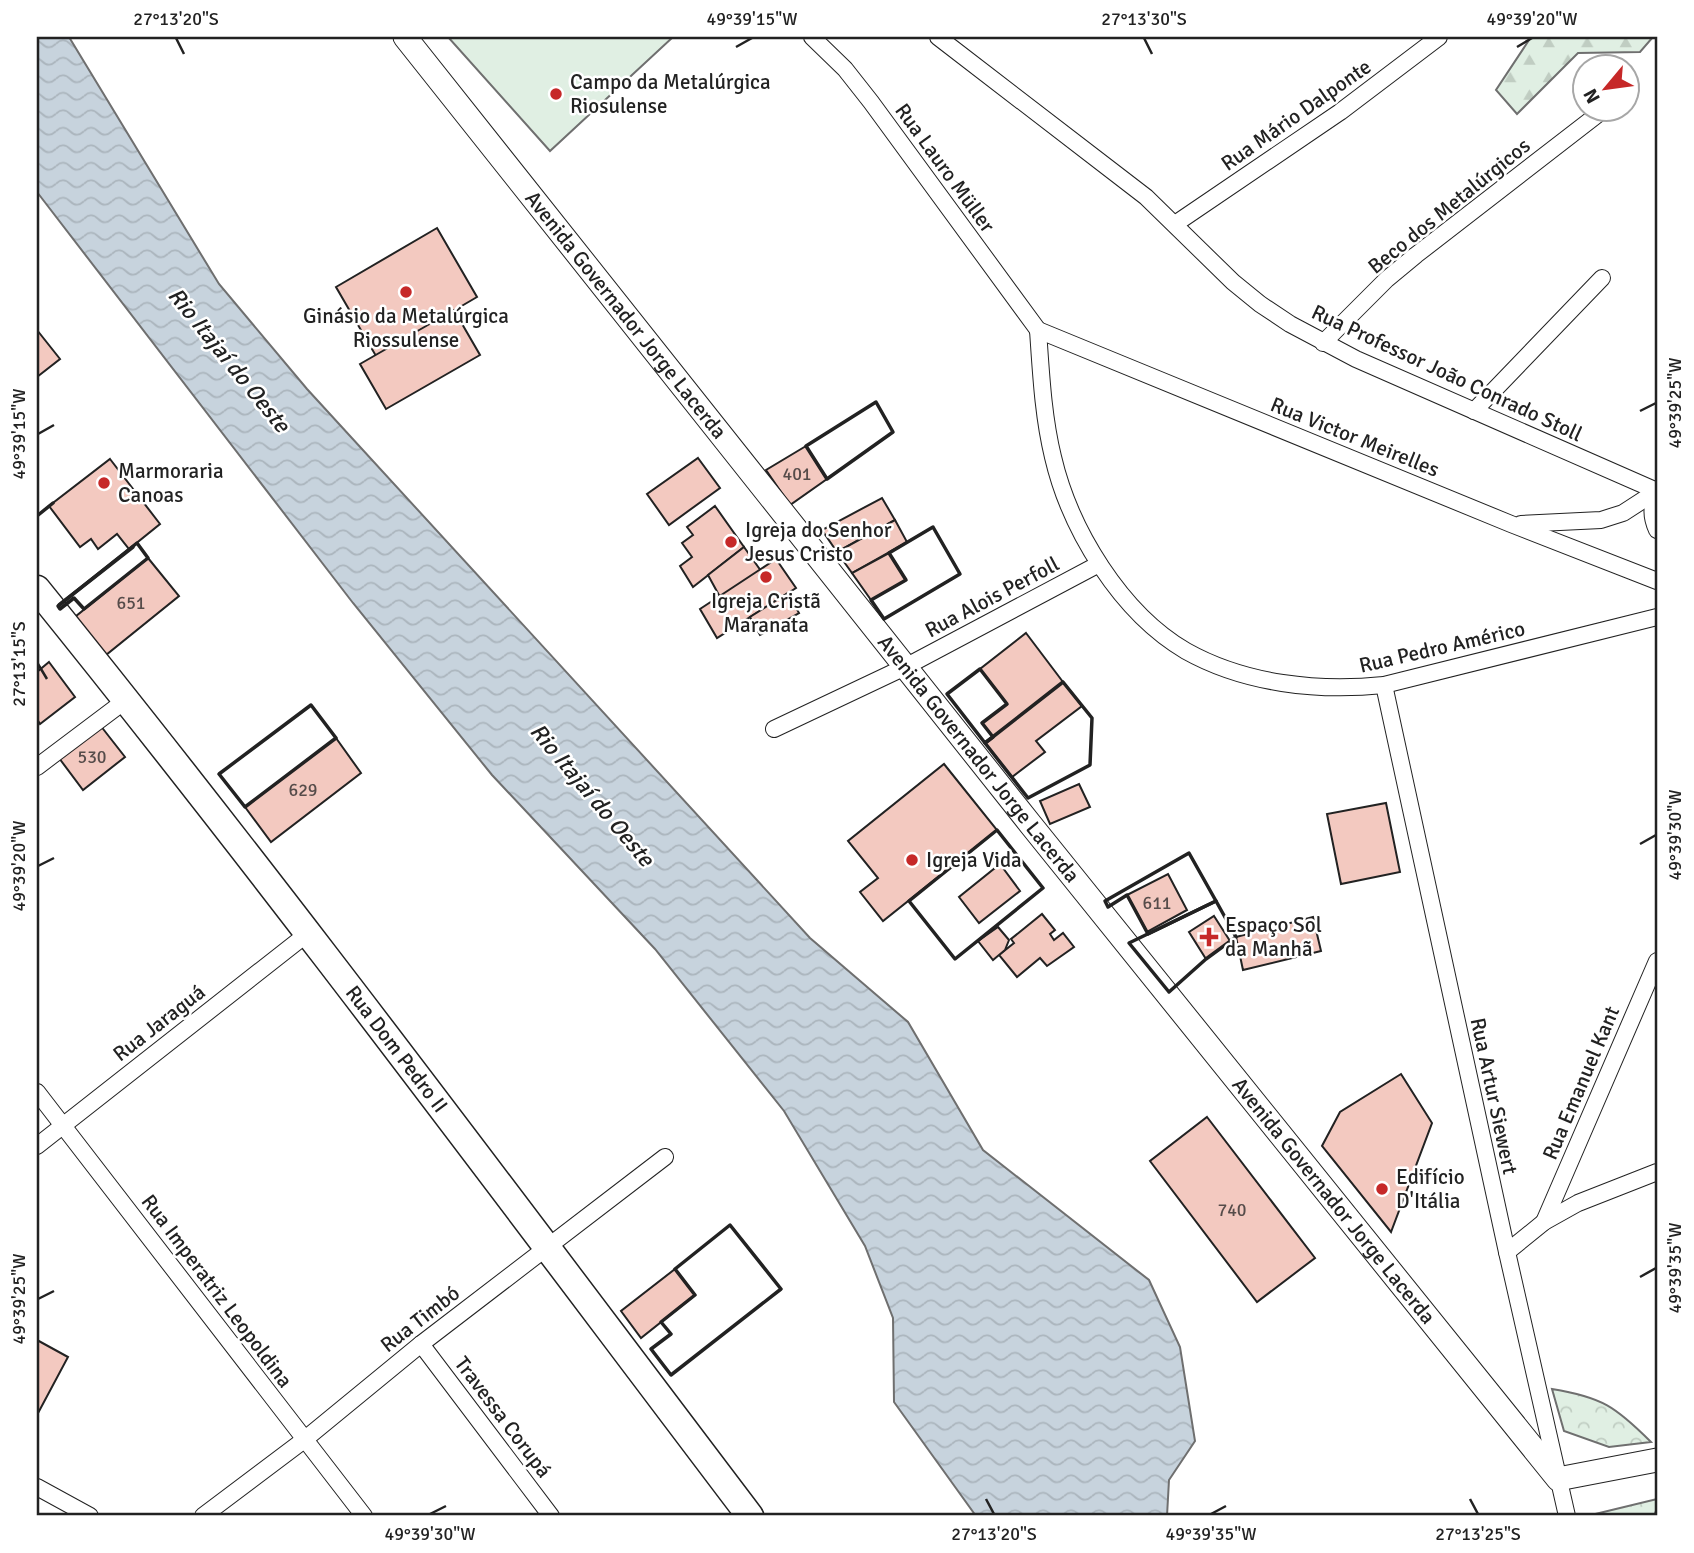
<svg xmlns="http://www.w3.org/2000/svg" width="1694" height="1553" viewBox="0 0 1694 1553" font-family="Signika,sans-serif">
	<defs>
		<pattern id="forest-firs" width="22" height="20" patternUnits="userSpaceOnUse" patternTransform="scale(1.75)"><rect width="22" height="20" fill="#e0efe3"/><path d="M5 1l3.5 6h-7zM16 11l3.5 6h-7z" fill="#c0cdc2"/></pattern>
		<pattern id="park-crowns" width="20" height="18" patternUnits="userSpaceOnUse" patternTransform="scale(1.75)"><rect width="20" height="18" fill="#e0efe3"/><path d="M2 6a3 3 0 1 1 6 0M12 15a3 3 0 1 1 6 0" fill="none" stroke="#c0cdc2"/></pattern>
		<pattern id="water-waves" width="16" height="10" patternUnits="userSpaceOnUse" patternTransform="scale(1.75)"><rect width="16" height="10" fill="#c7d3dd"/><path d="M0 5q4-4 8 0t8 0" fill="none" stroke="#abb5bd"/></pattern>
	</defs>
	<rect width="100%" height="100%" fill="#fff"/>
	<!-- forest -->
	<polygon fill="url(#forest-firs)" stroke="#6f6f6f" stroke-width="2" points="1531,37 1653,37 1640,52 1578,53 1517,114 1496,90"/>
	<!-- park -->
	<g fill="url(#park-crowns)" stroke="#6f6f6f" stroke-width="2">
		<path d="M 1552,1389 C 1602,1397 1616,1407 1651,1442 L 1609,1447 L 1564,1431 Z"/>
		<polygon points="1657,1499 1657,1508 1654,1516 1587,1516"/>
	</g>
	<!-- garden -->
	<polygon fill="#e0efe3" stroke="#6f6f6f" stroke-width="2" points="448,37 673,37 550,151"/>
	<!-- water -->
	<polygon fill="url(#water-waves)" stroke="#6f6f6f" stroke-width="2" points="37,37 69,37 219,284 307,389 810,938 908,1022 983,1150 1149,1280 1180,1347 1195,1441 1169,1480 1167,1516 976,1516 894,1402 893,1318 865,1246 784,1111 655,949 492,775 353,603 37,192"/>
	<!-- building -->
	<g fill="#f3c9c0" stroke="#222" stroke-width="2">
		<polygon points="437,228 477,297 376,356 336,287"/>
		<polygon points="454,310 480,355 386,409 360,364"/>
		<polygon points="37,330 60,359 37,377"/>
		<polygon points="806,446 827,479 790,505 766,470"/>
		<polygon points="698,458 720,488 669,525 647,494"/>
		<polygon points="110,459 160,524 129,549 117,534 98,549 91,539 80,547 49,506"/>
		<polygon points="882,498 895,520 837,552 822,530"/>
		<polygon points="715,506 744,547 693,587 680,566 692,557 682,543 693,535 687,527"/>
		<polygon points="895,520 907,542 852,573 837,552"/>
		<polygon points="744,547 761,571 720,597 708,575"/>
		<polygon points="889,553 906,580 871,600 852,573"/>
		<polygon points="148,558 179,596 101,659 70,621"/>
		<polygon points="776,559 796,588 717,638 700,609"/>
		<polygon points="788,593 799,613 760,635 750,617"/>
		<polygon points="1026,633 1063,682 993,737 982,723 1007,704 980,669"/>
		<polygon points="49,662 75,697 40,724 37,719 37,672"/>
		<polygon points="1063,682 1082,706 1036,741 1045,752 1012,777 985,743"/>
		<polygon points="100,725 125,757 83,790 59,758"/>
		<polygon points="336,738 361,773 271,842 245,807"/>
		<polygon points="944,764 997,830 883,921 860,892 878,878 848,841"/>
		<polygon points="1079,784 1090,807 1050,824 1040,801"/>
		<polygon points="1386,803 1400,872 1341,884 1327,814"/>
		<polygon points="1000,864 1020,891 979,923 959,897"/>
		<polygon points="1168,874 1187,910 1147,932 1127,895"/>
		<polygon points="1042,914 1055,930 1050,934 1054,940 1063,933 1074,947 1047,966 1040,958 1017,977 999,955 1014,943 1011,939"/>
		<polygon points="1214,916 1230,941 1206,959 1189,932"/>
		<polygon points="1313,917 1321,951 1243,970 1236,937"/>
		<polygon points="998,927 1009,940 1005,950 993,960 978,941"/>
		<polygon points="1401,1074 1432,1123 1391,1232 1322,1146 1340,1112"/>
		<polygon points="1207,1117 1315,1258 1257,1302 1150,1161"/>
		<polygon points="675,1269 695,1295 641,1338 621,1311"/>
		<polygon points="37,1340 68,1357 37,1415"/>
	</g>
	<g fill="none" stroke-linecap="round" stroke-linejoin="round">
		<!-- street casing -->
		<g stroke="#222" stroke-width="18">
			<g id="street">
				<polyline points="812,37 845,69 871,102 1038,330"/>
				<polyline points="938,37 1146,197 1233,282 1260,304 1290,324 1356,359 1657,491"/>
				<polyline points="1175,224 1340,112 1439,37"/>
				<path d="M 1038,330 C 1041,373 1043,416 1053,457 C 1070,530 1121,613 1186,651 C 1245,684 1318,692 1384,685 L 1657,617"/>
				<polyline points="1038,330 1511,524 1657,581"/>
				<polyline points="1323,343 1387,279 1416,255 1606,108"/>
				<polyline points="1474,411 1602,278"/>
				<path d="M 1657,491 C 1652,506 1650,515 1657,530"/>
				<polyline points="1521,524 1601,520 1623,513 1657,491"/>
				<polyline points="1384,685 1507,1252 1567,1516"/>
				<polyline points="774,729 905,667 1099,564"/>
				<polyline points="37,767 126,700"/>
				<polyline points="37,1092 364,1516"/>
				<polyline points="37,1146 307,934"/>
				<polyline points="1544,1222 1657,961"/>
				<polyline points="1507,1252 1544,1222 1578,1203 1657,1172"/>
				<polyline points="421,1344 551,1516"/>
				<polyline points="37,1487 90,1516"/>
				<polyline points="203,1516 304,1440 421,1344 665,1157"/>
			</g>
		</g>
		<!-- secondary casing -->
		<g stroke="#222" stroke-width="25">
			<g id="secondary">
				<path id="s1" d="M 405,37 L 1031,825 L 1558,1479 L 1657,1460"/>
			</g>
		</g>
		<!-- primary casing -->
		<g stroke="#222" stroke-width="29">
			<g id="primary">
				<path id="s2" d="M 37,589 C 282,892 515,1206 750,1516"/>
			</g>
		</g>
		<!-- street -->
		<use href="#street" stroke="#fff" stroke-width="16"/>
		<!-- secondary -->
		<use href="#secondary" stroke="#fff" stroke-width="23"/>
		<!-- primary -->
		<use href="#primary" stroke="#fff" stroke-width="26"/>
		<!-- wall -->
		<g stroke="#222" stroke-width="3.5">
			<polygon points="876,402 893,432 827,479 806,446"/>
			<polyline points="37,516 53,503"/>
			<polygon points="933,527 960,574 884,619 871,600 906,580 889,553"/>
			<polygon points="137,543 148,558 84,609 74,598 60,609 58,606"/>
			<polyline points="59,605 133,547"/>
			<polygon points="980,669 1007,704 982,723 993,737 985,743 947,694"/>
			<polygon points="1063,682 1092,718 1090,765 1028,798 985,743"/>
			<polygon points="311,705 336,738 245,807 219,774"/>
			<polygon points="997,830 1043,888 955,959 909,901"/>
			<polygon points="1189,853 1216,901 1148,934 1127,895 1108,907 1105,901"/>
			<polygon points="1216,901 1236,937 1206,959 1169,992 1129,943"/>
			<polygon points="730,1225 781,1289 671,1375 651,1349 671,1334 661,1322 695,1295 675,1269"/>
		</g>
	</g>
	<!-- ticks -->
	<path fill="none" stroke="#222" stroke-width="2.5" d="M 176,38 L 184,54M 1144,38 L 1152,54M 736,47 L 752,38M 1517,47 L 1532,38M 1640,411 L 1656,403M 38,434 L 54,425M 38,664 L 47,679M 1640,844 L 1656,835M 38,866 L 54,858M 1640,1277 L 1656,1268M 38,1299 L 54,1291M 986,1499 L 994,1514M 1470,1499 L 1478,1514M 430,1514 L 446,1506M 1211,1514 L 1226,1506"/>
	<!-- markers -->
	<g fill="#c62828" stroke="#fff" stroke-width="2.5">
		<circle cx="556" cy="94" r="7"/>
		<circle cx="406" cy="292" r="7"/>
		<circle cx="104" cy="483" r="7"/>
		<circle cx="731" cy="542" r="7"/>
		<circle cx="766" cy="577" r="7"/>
		<circle cx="912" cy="860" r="7"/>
		<path d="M1205.5 926.5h7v7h7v7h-7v7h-7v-7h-7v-7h7z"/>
		<circle cx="1382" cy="1189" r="7"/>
	</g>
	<g text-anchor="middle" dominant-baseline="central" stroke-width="5" stroke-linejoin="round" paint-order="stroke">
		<!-- number labels -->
		<g font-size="18" fill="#564c4a">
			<text x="797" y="474">401</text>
			<text x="131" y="603">651</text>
			<text x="92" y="757">530</text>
			<text x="303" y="790">629</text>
			<text x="1157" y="903">611</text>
			<text x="1232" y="1210">740</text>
		</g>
		<!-- poi labels -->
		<g font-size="21" fill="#222" stroke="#fff" text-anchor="start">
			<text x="570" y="82">Campo da Metalúrgica<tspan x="570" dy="24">Riosulense</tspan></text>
			<text x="406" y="316" text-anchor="middle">Ginásio da Metalúrgica<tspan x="406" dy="24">Riossulense</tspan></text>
			<text x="118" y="471">Marmoraria<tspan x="118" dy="24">Canoas</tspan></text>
			<text x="745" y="530">Igreja do Senhor<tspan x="745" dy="24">Jesus Cristo</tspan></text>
			<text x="766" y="601" text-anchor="middle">Igreja Cristã<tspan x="766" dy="24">Maranata</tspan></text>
			<text x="926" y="860">Igreja Vida</text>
			<text x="1225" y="925">Espaço Sol<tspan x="1225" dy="24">da Manhã</tspan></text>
			<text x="1396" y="1177">Edifício<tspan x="1396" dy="24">D'Itália</tspan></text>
		</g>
		<!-- street labels -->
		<g font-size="21" fill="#222" stroke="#fff">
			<text transform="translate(1296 115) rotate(-35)">Rua Mário Dalponte</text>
			<text transform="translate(945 168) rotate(54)">Rua Lauro Müller</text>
			<text transform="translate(1449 206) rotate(-39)">Beco dos Metalúrgicos</text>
			<text stroke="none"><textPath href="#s1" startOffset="355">Avenida Governador Jorge Lacerda</textPath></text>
			<text transform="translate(1447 373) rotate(25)">Rua Professor João Conrado Stoll</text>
			<text transform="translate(1355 437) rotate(22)">Rua Victor Meirelles</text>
			<text transform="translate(992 597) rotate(-28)">Rua Alois Perfoll</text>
			<text transform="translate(1442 647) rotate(-13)">Rua Pedro Américo</text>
			<text stroke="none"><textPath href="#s1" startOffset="922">Avenida Governador Jorge Lacerda</textPath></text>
			<text transform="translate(159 1023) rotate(-38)">Rua Jaraguá</text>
			<text stroke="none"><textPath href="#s2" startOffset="584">Rua Dom Pedro II</textPath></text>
			<text transform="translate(1581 1083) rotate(-67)">Rua Emanuel Kant</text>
			<text transform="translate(1494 1096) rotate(78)">Rua Artur Siewert</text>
			<text stroke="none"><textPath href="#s1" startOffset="1489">Avenida Governador Jorge Lacerda</textPath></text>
			<text transform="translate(217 1291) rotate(53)">Rua Imperatriz Leopoldina</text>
			<text transform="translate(420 1319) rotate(-38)">Rua Timbó</text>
			<text transform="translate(503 1417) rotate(53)">Travessa Corupá</text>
		</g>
		<!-- water labels -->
		<g font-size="23" font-style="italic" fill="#222" stroke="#fff">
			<text transform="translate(229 360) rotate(51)">Rio Itajaí do Oeste</text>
			<text transform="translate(592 795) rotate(50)">Rio Itajaí do Oeste</text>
		</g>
	</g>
	<!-- border -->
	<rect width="1694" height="1553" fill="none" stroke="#ffffff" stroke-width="77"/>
	<!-- north arrow -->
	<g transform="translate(1606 88) rotate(241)"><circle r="33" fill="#ffffff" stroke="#a7a7a7" stroke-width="2"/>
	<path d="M0-5L12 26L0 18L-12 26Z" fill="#c62828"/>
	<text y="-10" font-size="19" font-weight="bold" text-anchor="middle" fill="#222222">N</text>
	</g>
	<rect x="38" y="38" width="1618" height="1476" fill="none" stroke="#222" stroke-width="2.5"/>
	<g font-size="18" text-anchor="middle" fill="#222">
		<text x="176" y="25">27°13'20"S</text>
		<text x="752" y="25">49°39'15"W</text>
		<text x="1144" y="25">27°13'30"S</text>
		<text x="1532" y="25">49°39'20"W</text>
		<text transform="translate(1675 403) rotate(-90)" y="6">49°39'25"W</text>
		<text transform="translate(19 434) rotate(-90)" y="6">49°39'15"W</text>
		<text transform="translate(19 664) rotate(-90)" y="6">27°13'15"S</text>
		<text transform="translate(1675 835) rotate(-90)" y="6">49°39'30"W</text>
		<text transform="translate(19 866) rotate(-90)" y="6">49°39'20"W</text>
		<text transform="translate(1675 1268) rotate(-90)" y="6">49°39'35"W</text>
		<text transform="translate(19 1299) rotate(-90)" y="6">49°39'25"W</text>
		<text x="430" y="1540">49°39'30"W</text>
		<text x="994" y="1540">27°13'20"S</text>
		<text x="1211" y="1540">49°39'35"W</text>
		<text x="1478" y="1540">27°13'25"S</text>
	</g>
</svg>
